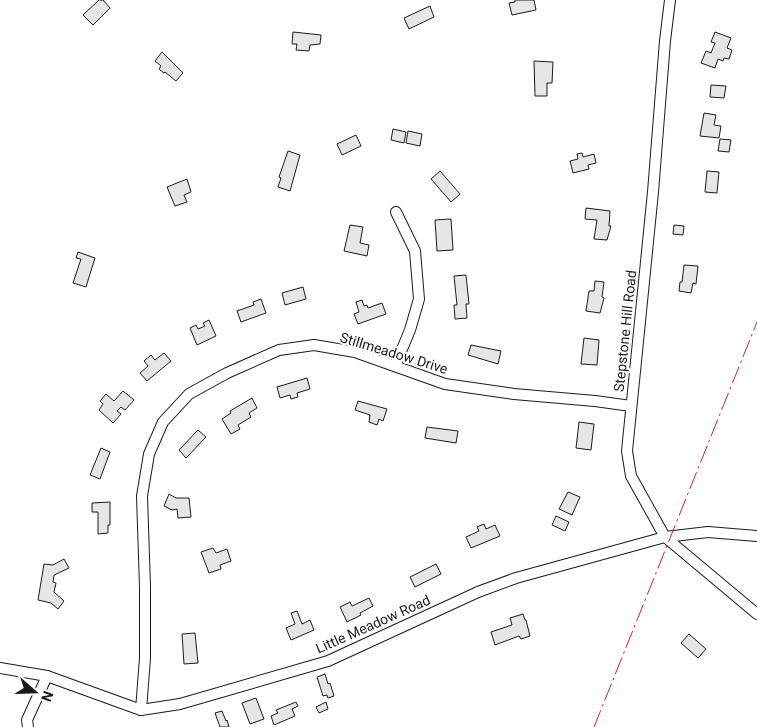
<svg xmlns="http://www.w3.org/2000/svg" width="757" height="727" viewBox="0 0 757 727" font-family="Roboto,sans-serif">
	<rect width="100%" height="100%" fill="#fff"/>
	<!-- building -->
	<g fill="#e6e6e6" stroke="#1a1a1a">
		<polygon points="99,0 103,0 110,8 93,25 83,15"/>
		<polygon points="515,0 534,0 536,10 512,15 509,3 515,2"/>
		<polygon points="430,6 434,17 409,29 404,18"/>
		<polygon points="293,32 321,35 320,44 310,45 309,51 296,50 297,44 292,44"/>
		<polygon points="715,32 731,38 727,48 732,50 729,59 724,58 723,61 718,59 715,68 701,63 706,51 711,53 715,43 711,42"/>
		<polygon points="162,52 183,73 176,81 165,72 164,73 159,69 161,66 155,61"/>
		<polygon points="534,61 553,62 552,83 547,83 547,96 535,96"/>
		<polygon points="711,85 726,86 724,98 710,97"/>
		<polygon points="704,113 716,115 714,125 721,126 719,138 700,136"/>
		<polygon points="393,129 406,132 404,143 391,140"/>
		<polygon points="408,131 422,134 420,146 406,143"/>
		<polygon points="356,135 361,146 342,155 337,144"/>
		<polygon points="720,139 731,140 729,152 718,151"/>
		<polygon points="288,151 300,155 290,191 278,187 281,178 279,177"/>
		<polygon points="582,153 583,157 594,154 596,163 588,165 589,169 573,173 570,161 578,159 577,154"/>
		<polygon points="440,171 460,194 451,202 431,179"/>
		<polygon points="707,171 719,172 717,193 705,192"/>
		<polygon points="187,179 191,192 184,195 187,202 175,206 167,187"/>
		<polygon points="586,208 610,211 609,226 611,226 607,240 594,239 597,220 585,219"/>
		<polygon points="451,219 453,250 437,251 435,220"/>
		<polygon points="350,225 363,227 360,243 369,245 367,256 344,251"/>
		<polygon points="674,225 684,226 683,235 673,234"/>
		<polygon points="78,252 95,258 86,287 73,283 81,259 76,258"/>
		<polygon points="684,265 698,266 696,284 693,283 691,293 679,291 680,282 682,282"/>
		<polygon points="466,275 469,304 466,304 467,318 455,319 454,305 457,305 454,276"/>
		<polygon points="595,281 604,282 602,297 604,298 600,313 586,311 589,291 594,291"/>
		<polygon points="303,287 306,299 285,305 282,293"/>
		<polygon points="261,299 266,313 241,322 237,311 254,305 253,302"/>
		<polygon points="362,300 364,306 367,305 368,308 382,303 386,314 358,324 354,314 359,312 356,302"/>
		<polygon points="209,320 216,336 197,345 190,328 196,325 198,329 205,326 203,323"/>
		<polygon points="584,338 599,340 597,365 581,364"/>
		<polygon points="471,345 501,351 498,364 468,355"/>
		<polygon points="164,353 171,361 147,381 140,373 148,366 144,361 151,355 155,360"/>
		<polygon points="307,378 310,389 297,393 298,397 291,399 290,395 280,398 277,387"/>
		<polygon points="123,391 134,400 125,410 121,407 117,411 121,414 113,423 99,410 103,404 100,401 106,394 114,401"/>
		<polygon points="252,398 257,408 249,413 251,417 238,425 240,429 231,434 222,419 231,413 230,411"/>
		<polygon points="358,401 387,409 383,421 379,419 377,425 369,422 370,415 355,410"/>
		<polygon points="579,422 594,424 591,450 576,448"/>
		<polygon points="427,427 458,431 456,443 425,438"/>
		<polygon points="198,430 206,437 186,458 179,450"/>
		<polygon points="101,448 110,452 100,479 90,475"/>
		<polygon points="568,492 580,497 572,515 559,509"/>
		<polygon points="169,494 176,498 189,498 191,517 178,518 177,509 172,510 164,506"/>
		<polygon points="110,502 110,525 108,525 108,533 98,534 98,512 92,512 92,503"/>
		<polygon points="556,516 569,522 565,531 552,525"/>
		<polygon points="484,524 486,529 495,525 500,536 471,548 466,537 479,531 477,527"/>
		<polygon points="213,548 216,553 227,549 231,561 220,565 221,569 209,573 201,552"/>
		<polygon points="64,559 69,568 54,575 53,582 56,583 54,592 64,601 58,609 51,603 38,600 44,564 53,565"/>
		<polygon points="436,564 441,574 415,587 410,577"/>
		<polygon points="369,598 373,606 360,613 361,615 347,622 340,607 350,602 352,606"/>
		<polygon points="297,611 302,624 310,620 314,630 291,640 286,628 295,624 291,613"/>
		<polygon points="523,614 525,620 526,620 530,636 521,639 519,636 495,645 491,632 512,625 510,618"/>
		<polygon points="195,633 198,663 184,664 182,634"/>
		<polygon points="689,634 706,649 698,658 681,643"/>
		<polygon points="325,674 328,684 330,683 334,696 328,698 327,695 323,696 317,677"/>
		<polygon points="256,698 264,719 250,724 242,703"/>
		<polygon points="296,702 298,706 292,709 295,716 274,725 271,716 278,713 276,710"/>
		<polygon points="326,702 328,709 319,713 316,707"/>
		<polygon points="222,711 226,721 227,720 229,727 220,727 215,713"/>
	</g>
	<g fill="none" stroke-linecap="round" stroke-linejoin="round">
		<!-- minor casing -->
		<g stroke="#1a1a1a" stroke-width="12">
			<g id="minor">
				<polyline points="670,0 665,41 653,192 627,451 631,476 665,537 757,614"/>
				<polyline points="395,366 410,330 419,299 415,251 396,212"/>
				<polyline points="0,668 47,676 141,710 180,704 328,661 478,592 516,578 665,537 708,532 757,536"/>
				<polyline points="141,710 145,658 145,587 142,496 149,454 163,422 189,394 227,373 279,350 314,345 355,352 445,384 514,394 595,401 631,406"/>
				<polyline points="28,727 27,720 47,676"/>
			</g>
		</g>
		<!-- minor -->
		<use href="#minor" stroke="#fff" stroke-width="10"/>
		<!-- power -->
		<polyline stroke="#c62828" stroke-width="1" stroke-dasharray="18 4 2.5 4" stroke-linecap="butt" points="594,727 757,322"/>
	</g>
	<g text-anchor="middle" dominant-baseline="central" stroke-width="4" stroke-linejoin="round" paint-order="stroke">
		<!-- street labels -->
		<g font-size="14" fill="#1a1a1a" stroke="#fff">
			<text transform="translate(625 331) rotate(-84)">Stepstone Hill Road</text>
			<text transform="translate(394 353) rotate(17)">Stillmeadow Drive</text>
			<text transform="translate(373 624) rotate(-24)">Little Meadow Road</text>
		</g>
	</g>
	<!-- north arrow -->
	<g transform="translate(35 692) rotate(110)" stroke="#ffffff" stroke-width="4" paint-order="stroke">
	<path d="M0-4L9 19L0 12L-9 19Z" fill="#1a1a1a"/>
	<text y="-8" font-size="14" font-weight="bold" text-anchor="middle" fill="#1a1a1a">N</text>
	</g>
</svg>
